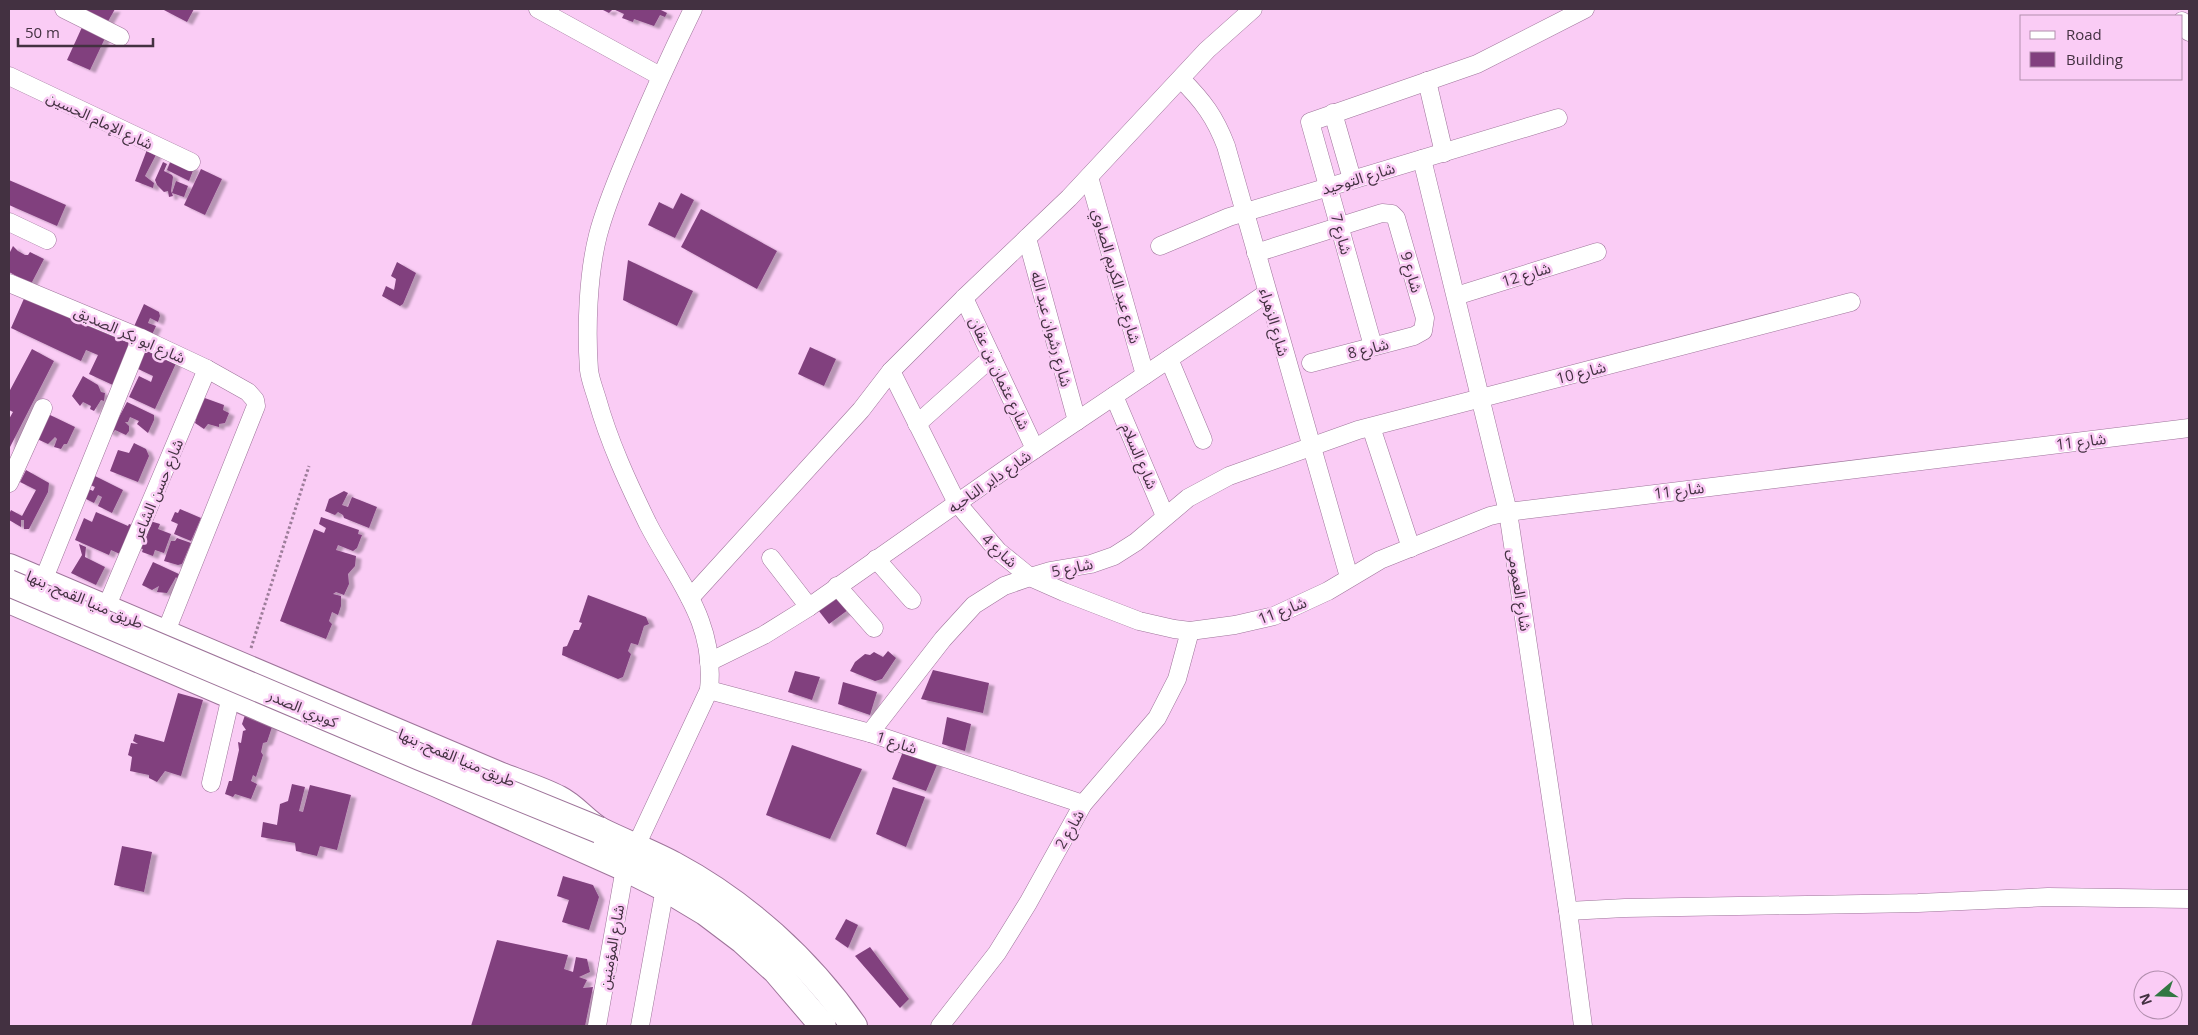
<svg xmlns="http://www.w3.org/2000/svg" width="2198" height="1035" viewBox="0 0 2198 1035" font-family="'Open Sans','Noto Sans Arabic',sans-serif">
	<defs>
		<filter id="shadow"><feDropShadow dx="5.5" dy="3" stdDeviation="1" flood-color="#0004"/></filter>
	</defs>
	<rect width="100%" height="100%" fill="#faccf5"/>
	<!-- building -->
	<g fill="#81407e" filter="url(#shadow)">
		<polygon points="73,9 115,9 106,25"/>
		<polygon points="162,9 194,9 187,22"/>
		<polygon points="601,9 659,9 667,13 665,17 660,15 654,26 634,19 633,22 622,18 624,14 613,9 609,13"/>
		<polygon points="83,25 106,36 90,70 67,60"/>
		<polygon points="148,147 158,151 145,176 154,183 153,188 135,181"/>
		<polygon points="172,157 194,168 189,181 167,170"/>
		<polygon points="163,162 167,164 164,171 172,175 173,177 171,191 173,196 169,197 168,191 164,192 157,185 155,180"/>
		<polygon points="201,169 222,179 205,215 184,205"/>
		<polygon points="9,180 66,205 57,226 9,205"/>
		<polygon points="176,181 188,186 184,197 172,193"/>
		<polygon points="681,193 694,200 675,238 648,225 659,202 673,209"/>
		<polygon points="701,209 777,251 757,289 681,247"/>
		<polygon points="13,246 18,251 25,255 28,255 30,252 44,259 31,284 9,272 9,254"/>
		<polygon points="628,260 693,291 677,326 623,300"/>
		<polygon points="397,262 416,273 403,304 400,306 382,296 386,286 394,290 396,279 391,276"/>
		<polygon points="26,294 134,343 115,386 89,374 98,355 86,350 81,361 11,328"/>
		<polygon points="144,304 159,312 160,316 158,322 150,318 148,323 156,326 150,339 132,331"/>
		<polygon points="147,345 178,359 155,409 129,397 139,376 151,382 153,376 136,368"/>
		<polygon points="810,347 836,359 824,386 798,374"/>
		<polygon points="32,349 54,361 9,449 9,419 13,412 9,410 9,392"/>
		<polygon points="83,376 98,385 101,392 105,393 104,401 101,400 94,411 90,409 91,406 83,402 80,406 72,396"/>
		<polygon points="202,397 224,405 223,410 229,413 225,423 219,424 219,427 208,424 204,429 195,423"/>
		<polygon points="127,402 154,415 154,420 148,433 137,424 139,421 130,417 128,422 125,422 129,426 129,431 126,435 115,430 112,434 106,431 113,416 118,419"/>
		<polygon points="48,414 75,427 67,444 64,444 61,449 54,447 57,439 55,437 48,444 37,439"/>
		<polygon points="134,443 146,449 149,456 138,482 110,471 118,450 129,453"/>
		<polygon points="26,470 49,483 48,492 29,529 24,529 24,520 21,520 21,527 9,520 9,514 11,510 22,516 36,490 20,482"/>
		<polygon points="93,475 123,490 112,513 98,506 102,497 98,495 94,503 82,497 87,488 93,491 95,487 88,484"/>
		<polygon points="344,491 348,493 342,505 348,507 352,497 377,507 369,528 344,518 343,515 338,512 335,515 325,511 329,499"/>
		<polygon points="180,509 201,518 191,541 174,534 178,524 171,521 175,512 178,513"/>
		<polygon points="96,512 128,526 129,524 132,525 120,554 111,550 109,555 75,540 84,518 92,522"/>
		<polygon points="321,517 359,530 358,534 362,535 357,548 353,551 338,545 336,550 356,556 355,566 348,574 349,584 344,595 336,592 333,594 341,596 341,606 338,615 332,612 329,621 332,624 326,639 280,621 314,529 324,533 326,528 319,524"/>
		<polygon points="150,521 160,524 158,529 171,534 164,553 155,550 153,556 142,552 143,549 135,547"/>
		<polygon points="177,538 191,543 182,564 178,565 164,561 171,541 175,541"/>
		<polygon points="79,544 86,547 85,557 105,567 96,585 71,573 82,555"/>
		<polygon points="153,562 181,575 179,581 176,577 167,593 157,592 159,586 152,590 142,585"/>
		<polygon points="837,589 852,607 829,624 815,606"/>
		<polygon points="588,595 646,617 649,624 644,626 638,645 631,643 628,651 631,654 623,677 618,679 562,655 563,647 567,646 574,630 579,630 582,623 579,622"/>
		<polygon points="888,651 896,658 882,679 875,681 850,671 855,662 865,654 870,655 874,652 883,657"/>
		<polygon points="933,670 989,683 983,713 921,699"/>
		<polygon points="795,671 820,677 812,700 788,692"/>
		<polygon points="843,682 877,692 870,715 838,704"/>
		<polygon points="178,693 203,700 181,776 165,771 157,782 149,778 149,775 130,771 132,757 128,755 131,743 138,744 133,741 135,734 164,742"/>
		<polygon points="245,715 273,724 267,742 263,743 261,752 263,755 256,777 253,775 251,781 257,784 251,799 235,794 233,797 225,794 229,781 232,781 239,750 238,742 241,743 243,731 246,730 242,724"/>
		<polygon points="947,717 971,724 965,751 942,744"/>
		<polygon points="792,745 862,769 830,839 766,815"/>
		<polygon points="904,749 939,760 926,791 892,779"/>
		<polygon points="292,784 305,787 299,811 303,812 310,785 351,795 337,850 320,846 317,856 296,851 295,843 261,837 263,822 277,825 280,804 288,801"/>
		<polygon points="893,787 925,797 906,847 876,834"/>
		<polygon points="122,846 152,852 144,892 114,885"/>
		<polygon points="563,876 593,885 599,897 589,930 562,922 569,900 557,896"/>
		<polygon points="846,919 858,925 848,948 835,939"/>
		<polygon points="497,940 568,955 564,969 573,972 576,957 587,959 590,972 579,977 587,980 583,988 593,987 585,1026 471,1026"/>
		<polygon points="870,947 909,999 900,1008 855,956"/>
	</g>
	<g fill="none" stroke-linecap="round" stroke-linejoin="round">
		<!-- minor casing -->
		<g stroke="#9e749a" stroke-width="19">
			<g id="minor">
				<polyline points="64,9 120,37"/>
				<polyline points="538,9 660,76"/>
				<polyline points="2182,21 2189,32"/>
				<polyline points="9,76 191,162"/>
				<path d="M 1181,79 C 1203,101 1215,117 1226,146 L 1349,577"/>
				<polyline points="1427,81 1444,153"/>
				<polyline points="1333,113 1352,179"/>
				<polyline points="1422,159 1508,512 1568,911 1583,1026"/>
				<polyline points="1089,177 1145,375"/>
				<polyline points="9,222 47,240"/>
				<polyline points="1027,238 1077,421"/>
				<polyline points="1160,246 1229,217 1558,118"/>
				<polyline points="1256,253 1382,213 1392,214 1396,218 1425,318 1423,331 1414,336 1311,363"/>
				<polyline points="9,283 141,338 207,369 248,392 255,400 256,406 165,634"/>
				<polyline points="1456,296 1597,252"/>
				<polyline points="964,298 1035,449"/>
				<polyline points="1373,346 1310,122 1477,64 1585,9"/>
				<polyline points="1169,359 1203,440"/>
				<polyline points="891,371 957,503 998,551 1030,577 1064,592 1139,621 1174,629 1190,631 1235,625 1274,616 1328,591 1380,560 1490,516 1508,512 2189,428"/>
				<polyline points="1114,396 1165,516"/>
				<polyline points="917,424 992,357"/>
				<polyline points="1371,427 1411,548"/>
				<polyline points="9,483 43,408"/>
				<polyline points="771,558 809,607"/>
				<polyline points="876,559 912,600"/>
				<polyline points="43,581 141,338"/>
				<polyline points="837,586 874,628"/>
				<polyline points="690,598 861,410 891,371 964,298 1069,198 1207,50 1253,9"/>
				<polyline points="106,608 207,369"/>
				<polyline points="709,662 764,635 809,607 1010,466 1267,293"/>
				<polyline points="709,690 870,733 1083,804"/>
				<polyline points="870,733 943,639 974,605 1004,586 1030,577 1050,571 1091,564 1114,556 1136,542 1188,498 1229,476 1358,430 1851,302"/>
				<polyline points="211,783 231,696"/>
				<path d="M 636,846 L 709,690 C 716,621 678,582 648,524 C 628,483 609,442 597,399 C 594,389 590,379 589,370 C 586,329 588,274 598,235 C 606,204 619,175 631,146 C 650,100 671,54 693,9"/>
				<polyline points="1568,911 1625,908 1918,903 2048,897 2189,899"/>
				<polyline points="597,1026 625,868"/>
				<polyline points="640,1026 665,888"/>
				<polyline points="940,1026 997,953 1028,903 1083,804 1157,718 1177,679 1190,631"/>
			</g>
		</g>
		<!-- highway casing -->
		<g stroke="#9e749a" stroke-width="28">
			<g id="highway">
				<path d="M 9,567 L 499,775 C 519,783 540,789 559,799 C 575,807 586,823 601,831 C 625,843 650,852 674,865 C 745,903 808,960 854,1026"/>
				<polyline points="9,600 437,784 625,868 665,888 705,912 742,940 776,971 823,1026"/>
			</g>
		</g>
		<!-- path -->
		<polyline stroke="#9d7d9a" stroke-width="3" stroke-dasharray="2.5 2.5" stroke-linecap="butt" points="251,648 309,466"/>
		<!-- minor -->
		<use href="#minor" stroke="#fff" stroke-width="18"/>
		<!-- highway -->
		<use href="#highway" stroke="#fff" stroke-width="26"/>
		<!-- highway-bridge casing -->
		<g stroke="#9e749a" stroke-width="28" stroke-linecap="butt">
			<polyline id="highway-bridge" points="9,583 420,757 599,830"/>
		</g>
		<!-- highway-bridge -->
		<use href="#highway-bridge" stroke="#fff" stroke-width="26"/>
	</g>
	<g text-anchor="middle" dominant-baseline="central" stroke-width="5" stroke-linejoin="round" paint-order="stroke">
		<!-- street labels -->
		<g font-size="15" fill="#433141" stroke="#faccf5">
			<text transform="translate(100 120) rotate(25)">شارع الإمام الحسين</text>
			<text transform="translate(1358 178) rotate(-17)">شارع التوحيد</text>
			<text transform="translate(1342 234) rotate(75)">شارع 7</text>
			<text transform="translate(1412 272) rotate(74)">شارع 9</text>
			<text transform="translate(1526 274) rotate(-17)">شارع 12</text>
			<text transform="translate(1117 276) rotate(74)">شارع عبد الكريم الصاوي</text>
			<text transform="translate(1275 322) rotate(74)">شارع الزهراء</text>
			<text transform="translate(1052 329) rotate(75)">شارع رشوان عبد الله</text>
			<text transform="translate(130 334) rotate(24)">شارع ابو بكر الصديق</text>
			<text transform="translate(1368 348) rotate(-14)">شارع 8</text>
			<text transform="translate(1581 372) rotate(-14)">شارع 10</text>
			<text transform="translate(1000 373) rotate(65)">شارع عثمان بن عفان</text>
			<text transform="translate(2081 441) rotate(-7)">شارع 11</text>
			<text transform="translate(1140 456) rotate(67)">شارع السلام</text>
			<text transform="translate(989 481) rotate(-35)">شارع داير الناحيه</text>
			<text transform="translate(157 489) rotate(-67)">شارع حسن الشاعر</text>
			<text transform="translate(1679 490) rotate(-7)">شارع 11</text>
			<text transform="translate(1000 550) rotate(43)">شارع 4</text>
			<text transform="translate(1072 567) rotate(-12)">شارع 5</text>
			<text transform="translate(1520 590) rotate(81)">شارع العمومى</text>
			<text transform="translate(85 599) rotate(23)">طريق منيا القمح, بنها</text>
			<text transform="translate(1282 610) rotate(-21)">شارع 11</text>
			<text transform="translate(303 708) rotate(23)">كوبري الصدر</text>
			<text transform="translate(897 742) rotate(18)">شارع 1</text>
			<text transform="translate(457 757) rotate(23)">طريق منيا القمح, بنها</text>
			<text transform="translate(1069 829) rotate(-60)">شارع 2</text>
			<text transform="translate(611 947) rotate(-80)">شارع المؤمنين</text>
		</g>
	</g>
	<!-- border -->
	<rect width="2198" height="1035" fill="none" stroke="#433141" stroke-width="20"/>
	<!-- legend -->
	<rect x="2020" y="15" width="162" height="65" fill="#faccf5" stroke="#b18ead"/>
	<rect x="2030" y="31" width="25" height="8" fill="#ffffff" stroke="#b18ead"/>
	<text x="2066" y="40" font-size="15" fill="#433141">Road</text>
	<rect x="2030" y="52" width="25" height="15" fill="#81407e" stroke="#b18ead"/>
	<text x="2066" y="65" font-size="15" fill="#433141">Building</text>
	<!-- north arrow -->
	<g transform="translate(2158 995) rotate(251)"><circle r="24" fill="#faccf5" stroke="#b18ead"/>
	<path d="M0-4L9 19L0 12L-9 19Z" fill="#317742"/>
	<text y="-8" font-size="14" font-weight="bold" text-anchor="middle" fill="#433141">N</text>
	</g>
	<!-- scale -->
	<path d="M18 38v8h135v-8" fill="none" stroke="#433141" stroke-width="2.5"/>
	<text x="25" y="38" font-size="15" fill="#433141" stroke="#faccf5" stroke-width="4" paint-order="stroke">50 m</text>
</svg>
